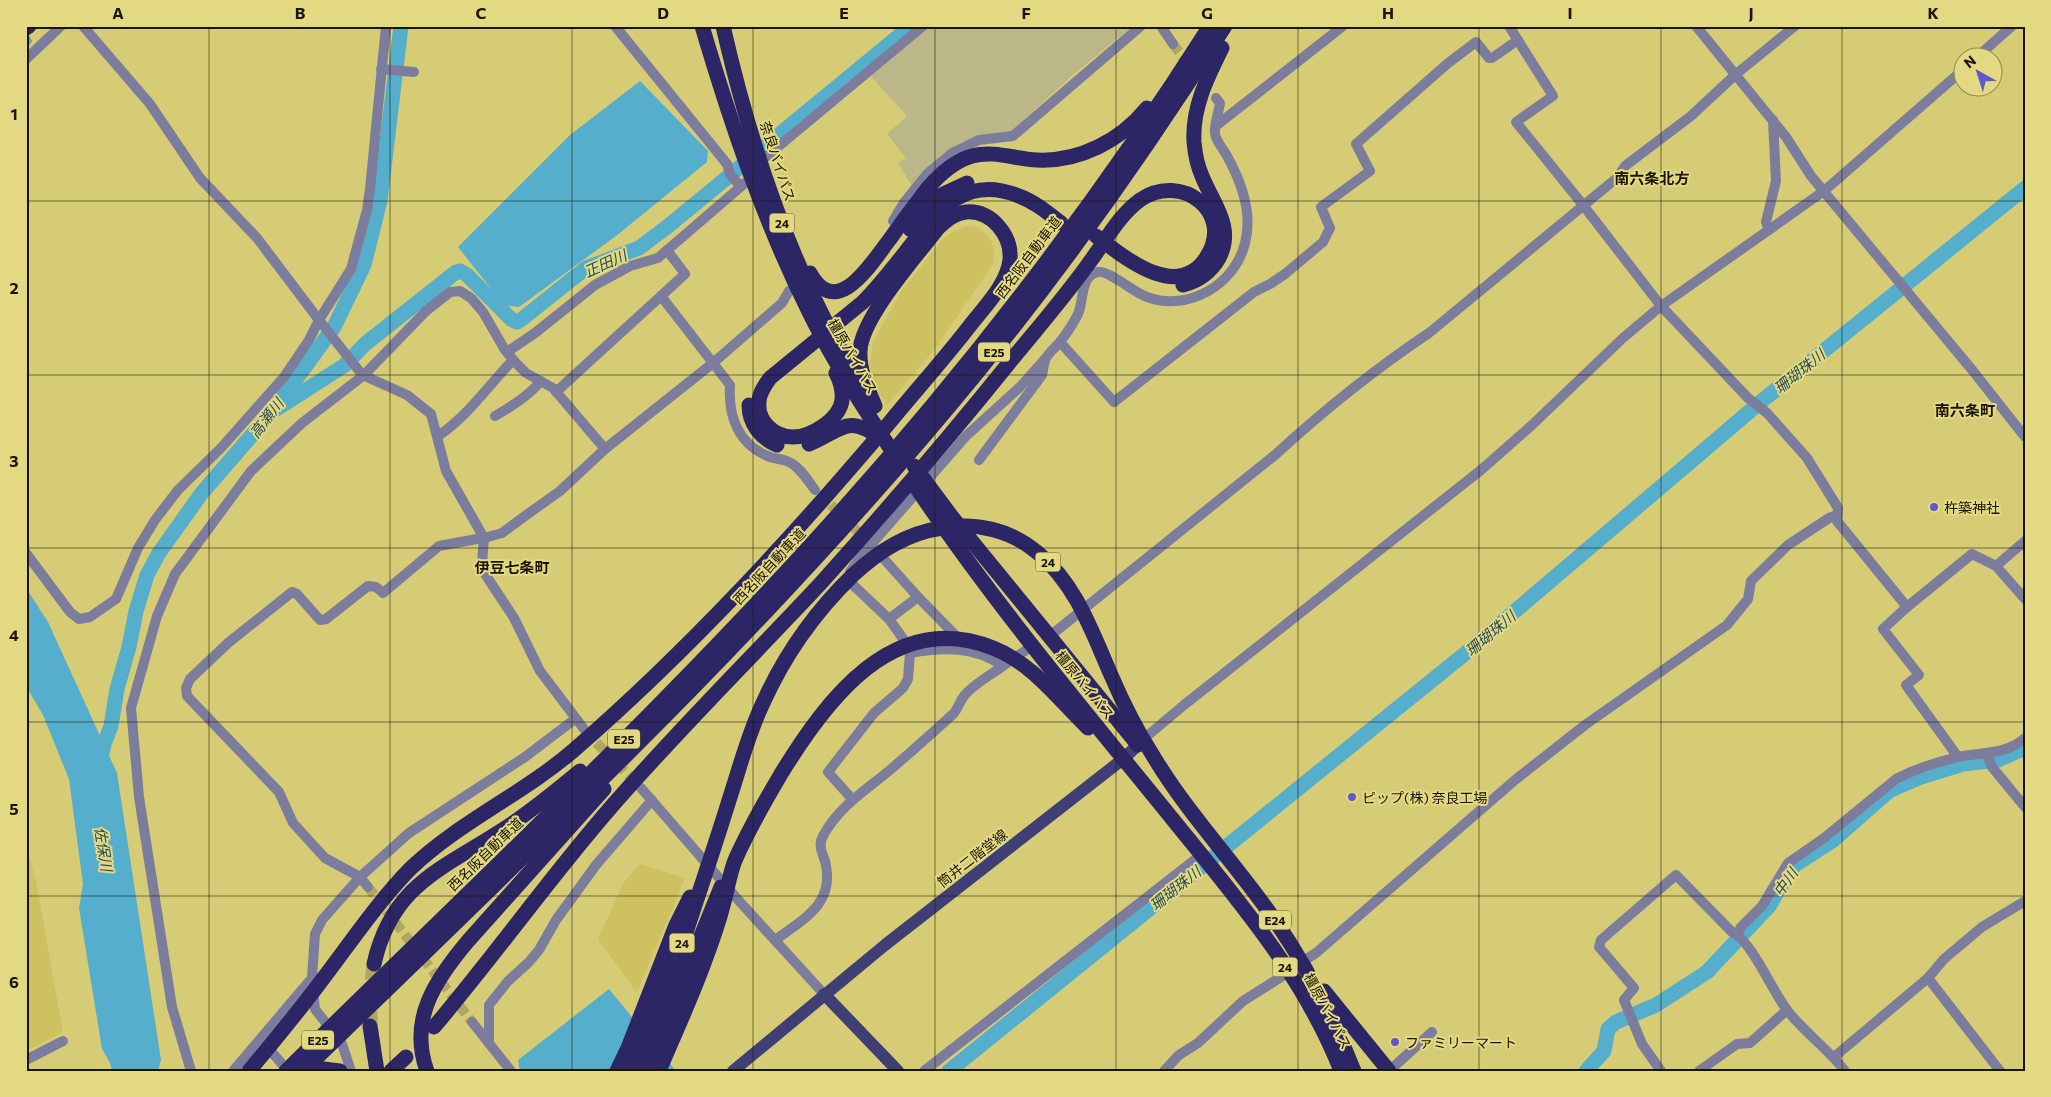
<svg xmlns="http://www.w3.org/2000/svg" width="2051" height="1097" viewBox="0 0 2051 1097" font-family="Commissioner,'Noto Sans JP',sans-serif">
	<rect width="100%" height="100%" fill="#d6cc76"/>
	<!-- built -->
	<g fill="#cdc162">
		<polygon points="967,226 977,227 984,232 991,241 995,252 993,264 935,349 887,405 877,391 871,376 870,360 873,342 902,290 944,238 957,230"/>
		<polygon points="26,847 36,881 63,1032 26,1051"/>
		<polygon points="640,864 685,878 637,993 598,939 624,882"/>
	</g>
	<!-- green -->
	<polygon fill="#bcb788" points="924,26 1133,26 1075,73 1009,133 979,136 962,142 947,150 928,167 912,186 898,163 906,158 887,134 907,116 868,73"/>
	<!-- water -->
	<g fill="#55aecc">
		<polygon points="640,81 708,151 707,162 616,236 519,307 504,305 458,247 570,135"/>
		<polygon points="26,588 48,622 117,773 161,1060 158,1071 112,1071 110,1063 102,1049 79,908 83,884 69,779 43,715 26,686"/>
		<polygon points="609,989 676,1071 520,1071 518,1060"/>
	</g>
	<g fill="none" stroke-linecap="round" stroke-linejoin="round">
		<!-- stream -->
		<polyline stroke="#55aecc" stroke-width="2.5" points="26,33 31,41 26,48"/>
		<!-- river -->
		<g stroke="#55aecc" stroke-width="15">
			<polyline points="275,410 345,365 365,344 456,272 460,271 467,275 511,319 517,322 522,319 586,268 639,248 667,227 911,26"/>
			<polyline points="100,763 104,744 111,726 117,689 129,647 136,611 147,575 159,553 201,494 272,412 334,327 364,265 380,201 401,26"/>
			<polyline points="949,1071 1467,652 1763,400 2025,188"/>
			<polyline points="1586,1071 1604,1051 1608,1029 1616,1022 1656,1005 1707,972 1770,905 1787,874 1795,865 1832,841 1889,791 1921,777 1963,764 1998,760 2025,748"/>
		</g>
		<!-- minor-tunnel -->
		<g stroke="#b0a75e" stroke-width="10" stroke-dasharray="10 5" stroke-linecap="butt">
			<polyline points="1173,44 1190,66"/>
			<polyline points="820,494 866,540"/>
			<polyline points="586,732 637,784"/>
			<polyline points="368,887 472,1022"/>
		</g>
		<!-- highway-tunnel -->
		<polyline stroke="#b0a75e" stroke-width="15" stroke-dasharray="15 8" stroke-linecap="butt" points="370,1026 370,1001 374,964"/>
		<!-- minor -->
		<g stroke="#7c7d9d" stroke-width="10">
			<polyline points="83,26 150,104 200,178 257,238 319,320 360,372 367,377 407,395 431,414 446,471 484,538 482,563 485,574 514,618 540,671 584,729"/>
			<polyline points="615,26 727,164 730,174 740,186"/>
			<polyline points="1161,26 1173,44"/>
			<polyline points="1509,26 1553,96 1516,122 1583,205 1661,306 1748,398 1767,413 1807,458 1838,508 1837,521 1907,607"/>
			<polyline points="1696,26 1786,137 1811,176 1973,371 2025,437"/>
			<polyline points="1976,58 2012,26"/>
			<polyline points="26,59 61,26"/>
			<polyline points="381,69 414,72"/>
			<polyline points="1217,125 1343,26"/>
			<polyline points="893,221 903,204 928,173 952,153 979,140 1013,136 1141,26"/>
			<polyline points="1769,230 1766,222 1776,181 1773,120"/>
			<path d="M 661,296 L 730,385 C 728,416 738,445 770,457 C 776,459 783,459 789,462 C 800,467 808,481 815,490"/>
			<polyline points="1060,342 1114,402 1254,292 1270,284 1285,274 1323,242 1330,228 1321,207 1370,171 1356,144 1447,64 1476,42 1489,58 1492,58 1518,40"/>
			<polyline points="507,352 535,333 595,285 630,266 658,258 752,177 761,161 923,26"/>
			<polyline points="556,392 685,274 667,250"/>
			<path d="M 495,416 C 512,406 527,397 541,381"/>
			<path d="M 438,436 C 468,416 488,386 513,360"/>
			<path d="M 979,460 L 1042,375 C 1043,370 1044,364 1045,360 C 1048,353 1055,348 1060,342 C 1067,333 1073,324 1078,314 C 1084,301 1080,275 1098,272 C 1108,270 1135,293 1147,297 C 1188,312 1235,285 1245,243 C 1253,213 1242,183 1227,156 C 1224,150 1215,140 1215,133 C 1214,125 1219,111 1220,103 L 1216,98"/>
			<polyline points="875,549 918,597"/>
			<polyline points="26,553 70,612 79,619 90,617 116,599 138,548 155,520 178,490 221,448 284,377 309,340 319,320 351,269 367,210 370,189 386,26"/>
			<polyline points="1996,566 2025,541"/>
			<polyline points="889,619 918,597 960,640"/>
			<path d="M 1050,636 L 1275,455 C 1323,411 1375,369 1429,333 L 1618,177 L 1625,166 L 1691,116 L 1735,75 L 1795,26"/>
			<path d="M 1032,646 L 1003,666 C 975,646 943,647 910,653 L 904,640 L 889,619 L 852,584 L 850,572 L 862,555 L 966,436 L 1020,387 L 1045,359"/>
			<polyline points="1140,742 1184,705 1481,470 1532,425 1623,338 1661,306 1824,191 1964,69"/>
			<polyline points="1987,754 1992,767 2025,807"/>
			<polyline points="1958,757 1906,685 1919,675 1883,629 1907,607 1972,554 1996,566 2025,599"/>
			<polyline points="641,788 740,902 824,994"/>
			<polyline points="852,799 828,772 874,713 903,688 908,679 910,653"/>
			<polyline points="368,887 360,877 325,858 293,823 279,792 187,696 186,688 190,679 228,643 292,592 297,594 320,620 326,619 368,586 376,587 383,593 439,546 488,537 502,533 525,516 560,491 605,449 713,363 782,303 789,291 797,285"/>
			<path d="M 1737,934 L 1741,927 L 1762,906 L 1788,863 L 1824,838 L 1896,779 C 1915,769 1937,762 1958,757 C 1981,752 2006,755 2025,738"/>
			<path d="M 775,940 C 804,919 836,903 825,861 C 822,853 818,844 823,836 C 838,807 866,790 890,770 C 911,752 932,733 952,715 C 958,710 959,702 964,696 C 972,685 992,674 1003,666"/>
			<polyline points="1305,960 1316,953 1515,780 1585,725 1727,625 1748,599 1751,581 1788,545 1829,518 1837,515"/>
			<polyline points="1928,978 2000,1071"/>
			<polyline points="313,990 315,1009 342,1044 351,1071"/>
			<polyline points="472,1022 511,1071"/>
			<polyline points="264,1043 288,1071"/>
			<polyline points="489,1043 489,1005 508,981 528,963 539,950 556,920 596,865 652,800"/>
			<polyline points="1834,1057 1928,978 1944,959 1982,927 2025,901"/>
			<polyline points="26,1060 63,1041"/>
			<polyline points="191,1071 172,1007 139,797 131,708 157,616 175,574 251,471 302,423 364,375 426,311 450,292 460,291 471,298 483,312 505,350 516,363 526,373 553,388 605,449"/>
			<polyline points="233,1071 312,978 315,934 322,920 360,877 409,833 525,757 575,719"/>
			<polyline points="924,1071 1201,855"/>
			<polyline points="1164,1071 1179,1055 1198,1043 1243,1001 1289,972"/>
			<polyline points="1389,1071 1432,1032"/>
			<path d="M 1661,1071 L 1642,1044 L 1624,1000 L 1634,988 L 1599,947 L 1601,940 L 1676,875 L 1732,932 C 1752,941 1772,991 1787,1010 C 1804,1032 1828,1049 1845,1071"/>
			<polyline points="1699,1071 1737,1044 1750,1043 1787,1010"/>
		</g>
		<!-- major -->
		<g stroke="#3f3e75" stroke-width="12">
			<polyline points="824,994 898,1071"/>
			<polyline points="733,1071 885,945 1123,759 1138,745"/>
		</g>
		<!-- highway -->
		<g stroke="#2c2666" stroke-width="15">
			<path d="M 702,26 C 731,124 764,222 810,314 C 835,365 867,413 898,460"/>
			<path d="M 723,26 C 751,149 792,274 860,382"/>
			<polyline points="26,28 29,26"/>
			<polyline points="910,229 939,196 967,183"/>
			<path d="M 810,273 C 837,322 872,262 890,239 C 902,222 914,206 927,189 C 939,175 954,161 972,156 C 994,150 1015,159 1037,160 C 1079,162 1120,141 1147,108"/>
			<path d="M 1183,285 C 1198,281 1211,272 1219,258 C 1235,227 1213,204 1202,176 C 1197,165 1195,154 1194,142 C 1192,108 1207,78 1222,48"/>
			<path d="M 836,373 C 840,381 843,391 842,400 C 840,419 811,437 793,437 C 774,437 757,421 759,402 C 759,393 765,385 770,378 L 863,302 C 879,286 893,268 907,250 C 938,211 964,174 1019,196 C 1035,202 1048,213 1061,223"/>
			<path d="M 749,405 C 749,423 760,438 777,445"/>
			<path d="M 809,444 C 841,431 847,413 880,438"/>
			<polyline points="914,466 952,517 1138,745"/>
			<path d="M 912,481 C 989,597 1079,704 1166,811 C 1231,892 1303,973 1341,1071"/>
			<path d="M 374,964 C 392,883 445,868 507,827 C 533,810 557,790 580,771"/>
			<polyline points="1324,991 1389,1071"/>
			<polyline points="370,1026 377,1071"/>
			<path d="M 434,1027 C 496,954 550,877 612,806 C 679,729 751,658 820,584 C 885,512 948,439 1009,363 C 1036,330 1064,298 1089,263 C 1105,242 1118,216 1140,200 C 1181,171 1236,213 1206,258 C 1177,302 1124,257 1096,236"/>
			<polyline points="302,1069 315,1068 340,1071"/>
			<path d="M 249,1071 C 274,1041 299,1011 322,980 C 351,942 377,903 410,869 C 459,822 523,794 574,750 C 689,650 792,538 890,422 C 917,389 946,357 972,323 C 987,304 1007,284 1010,260 C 1012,235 991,210 966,212 C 955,213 947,220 939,227 C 918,254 861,318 860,351 C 859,371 868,389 875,406"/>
			<path d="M 286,1071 C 471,889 662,711 836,517 C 973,364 1100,199 1210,26"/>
			<path d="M 303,1071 C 534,846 772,624 976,374 C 1066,264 1149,146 1225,26"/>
			<polyline points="391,1071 406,1057"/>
			<path d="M 427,1071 C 408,1019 436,979 468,941 L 604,789"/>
			<polyline points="617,1071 628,1048 676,925 690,897"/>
			<path d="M 631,1071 C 653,1019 676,965 693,911 C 706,872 719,833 731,794 C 741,763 749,732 763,703 C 784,656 816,611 853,575 C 879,551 907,533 942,528 C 977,522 1011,530 1038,553 C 1076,584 1092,632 1111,675 C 1123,703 1136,729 1152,754 C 1187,813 1235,863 1274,919 C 1307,966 1333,1018 1354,1071"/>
			<polyline points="646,1071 721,887"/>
			<path d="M 659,1071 C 674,1035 691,999 704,963 C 712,942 719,922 724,902 C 728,887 730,871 736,858 C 749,829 765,801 781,774 C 826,700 894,608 993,648 C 1032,663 1059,700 1088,728"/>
		</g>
	</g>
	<!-- grid -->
	<path fill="none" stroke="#191500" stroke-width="1" stroke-opacity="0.55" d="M 209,26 L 209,1071M 390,26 L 390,1071M 572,26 L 572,1071M 753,26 L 753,1071M 935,26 L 935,1071M 1116,26 L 1116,1071M 1298,26 L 1298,1071M 1479,26 L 1479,1071M 1661,26 L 1661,1071M 1842,26 L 1842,1071M 26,201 L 2025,201M 26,375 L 2025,375M 26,548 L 2025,548M 26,722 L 2025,722M 26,896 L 2025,896"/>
	<!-- markers -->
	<g fill="#6056ce" stroke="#e4d983" stroke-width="2">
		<circle cx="1934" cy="507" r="5"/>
		<circle cx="1352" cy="797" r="5"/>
		<circle cx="1395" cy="1042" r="5"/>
	</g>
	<g text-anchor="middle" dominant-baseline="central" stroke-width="4" stroke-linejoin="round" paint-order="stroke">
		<!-- shield labels -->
		<g fill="#e4d983" stroke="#565027" stroke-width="1">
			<rect x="769.5" y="213.5" width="25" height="19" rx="4"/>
			<rect x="978" y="342.5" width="32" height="19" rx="4"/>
			<rect x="1035.5" y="552.5" width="25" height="19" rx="4"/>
			<rect x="608" y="729.5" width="32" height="19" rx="4"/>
			<rect x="1259" y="910.5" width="32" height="19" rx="4"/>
			<rect x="669.5" y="933.5" width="25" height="19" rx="4"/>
			<rect x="1272.5" y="957.5" width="25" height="19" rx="4"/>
			<rect x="302" y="1030.5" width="32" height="19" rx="4"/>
		</g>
		<g font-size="12" font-weight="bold" fill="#191500">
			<text x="782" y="223">24</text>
			<text x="994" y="352">E25</text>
			<text x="1048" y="562">24</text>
			<text x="624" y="739">E25</text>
			<text x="1275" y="920">E24</text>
			<text x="682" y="943">24</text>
			<text x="1285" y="967">24</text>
			<text x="318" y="1040">E25</text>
		</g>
		<!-- street labels -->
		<g font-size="14" fill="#191500" stroke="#e4d983">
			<text transform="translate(778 161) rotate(72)">奈良バイパス</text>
			<text transform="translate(1028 257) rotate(-53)">西名阪自動車道</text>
			<text transform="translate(853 356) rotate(60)">橿原バイパス</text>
			<text transform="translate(769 566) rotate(-47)">西名阪自動車道</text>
			<text transform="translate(1085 685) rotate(51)">橿原バイパス</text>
			<text transform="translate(485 854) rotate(-44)">西名阪自動車道</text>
			<text transform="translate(972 858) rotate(-38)">筒井二階堂線</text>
			<text transform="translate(1328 1011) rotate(62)">橿原バイパス</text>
		</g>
		<!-- poi labels -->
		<g font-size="14" fill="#191500" stroke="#e4d983" text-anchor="start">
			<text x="1944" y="507">杵築神社</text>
			<text x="1362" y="797">ピップ(株) 奈良工場</text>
			<text x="1405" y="1042">ファミリーマート</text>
		</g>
		<!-- neighbourhood labels -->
		<g font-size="15" font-weight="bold" fill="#191500" stroke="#e4d983">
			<text x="1652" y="178">南六条北方</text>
			<text x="1965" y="410">南六条町</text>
			<text x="512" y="567">伊豆七条町</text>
		</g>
		<!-- water labels -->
		<g font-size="15" font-style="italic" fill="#244c59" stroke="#e4d983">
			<text transform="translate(605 263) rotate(-24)">正田川</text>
			<text transform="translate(1799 371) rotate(-39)">珊瑚珠川</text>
			<text transform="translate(266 418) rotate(-52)">高瀬川</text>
			<text transform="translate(1490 633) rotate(-40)">珊瑚珠川</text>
			<text transform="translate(104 849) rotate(81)">佐保川</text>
			<text transform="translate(1785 882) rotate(-55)">中川</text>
			<text transform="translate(1175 888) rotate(-39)">珊瑚珠川</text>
		</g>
	</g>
	<!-- border -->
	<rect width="2051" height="1097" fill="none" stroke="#e4d983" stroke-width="55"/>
	<!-- north arrow -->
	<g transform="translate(1978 72) rotate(321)"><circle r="24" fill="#e4d983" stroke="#938b4f"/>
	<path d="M0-4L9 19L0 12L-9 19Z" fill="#6056ce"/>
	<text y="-8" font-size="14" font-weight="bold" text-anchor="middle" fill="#191500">N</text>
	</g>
	<rect x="28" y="28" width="1996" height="1042" fill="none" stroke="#191500" stroke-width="2"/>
	<g font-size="16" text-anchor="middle" font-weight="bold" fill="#191500">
		<text x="118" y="19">A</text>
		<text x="300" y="19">B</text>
		<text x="481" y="19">C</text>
		<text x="663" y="19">D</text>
		<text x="844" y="19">E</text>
		<text x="1026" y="19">F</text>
		<text x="1207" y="19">G</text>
		<text x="1388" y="19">H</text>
		<text x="1570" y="19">I</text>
		<text x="1751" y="19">J</text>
		<text x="1933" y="19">K</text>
		<text x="14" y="120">1</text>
		<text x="14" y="294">2</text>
		<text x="14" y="467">3</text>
		<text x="14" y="641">4</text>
		<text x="14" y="815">5</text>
		<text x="14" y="988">6</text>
	</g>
</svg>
